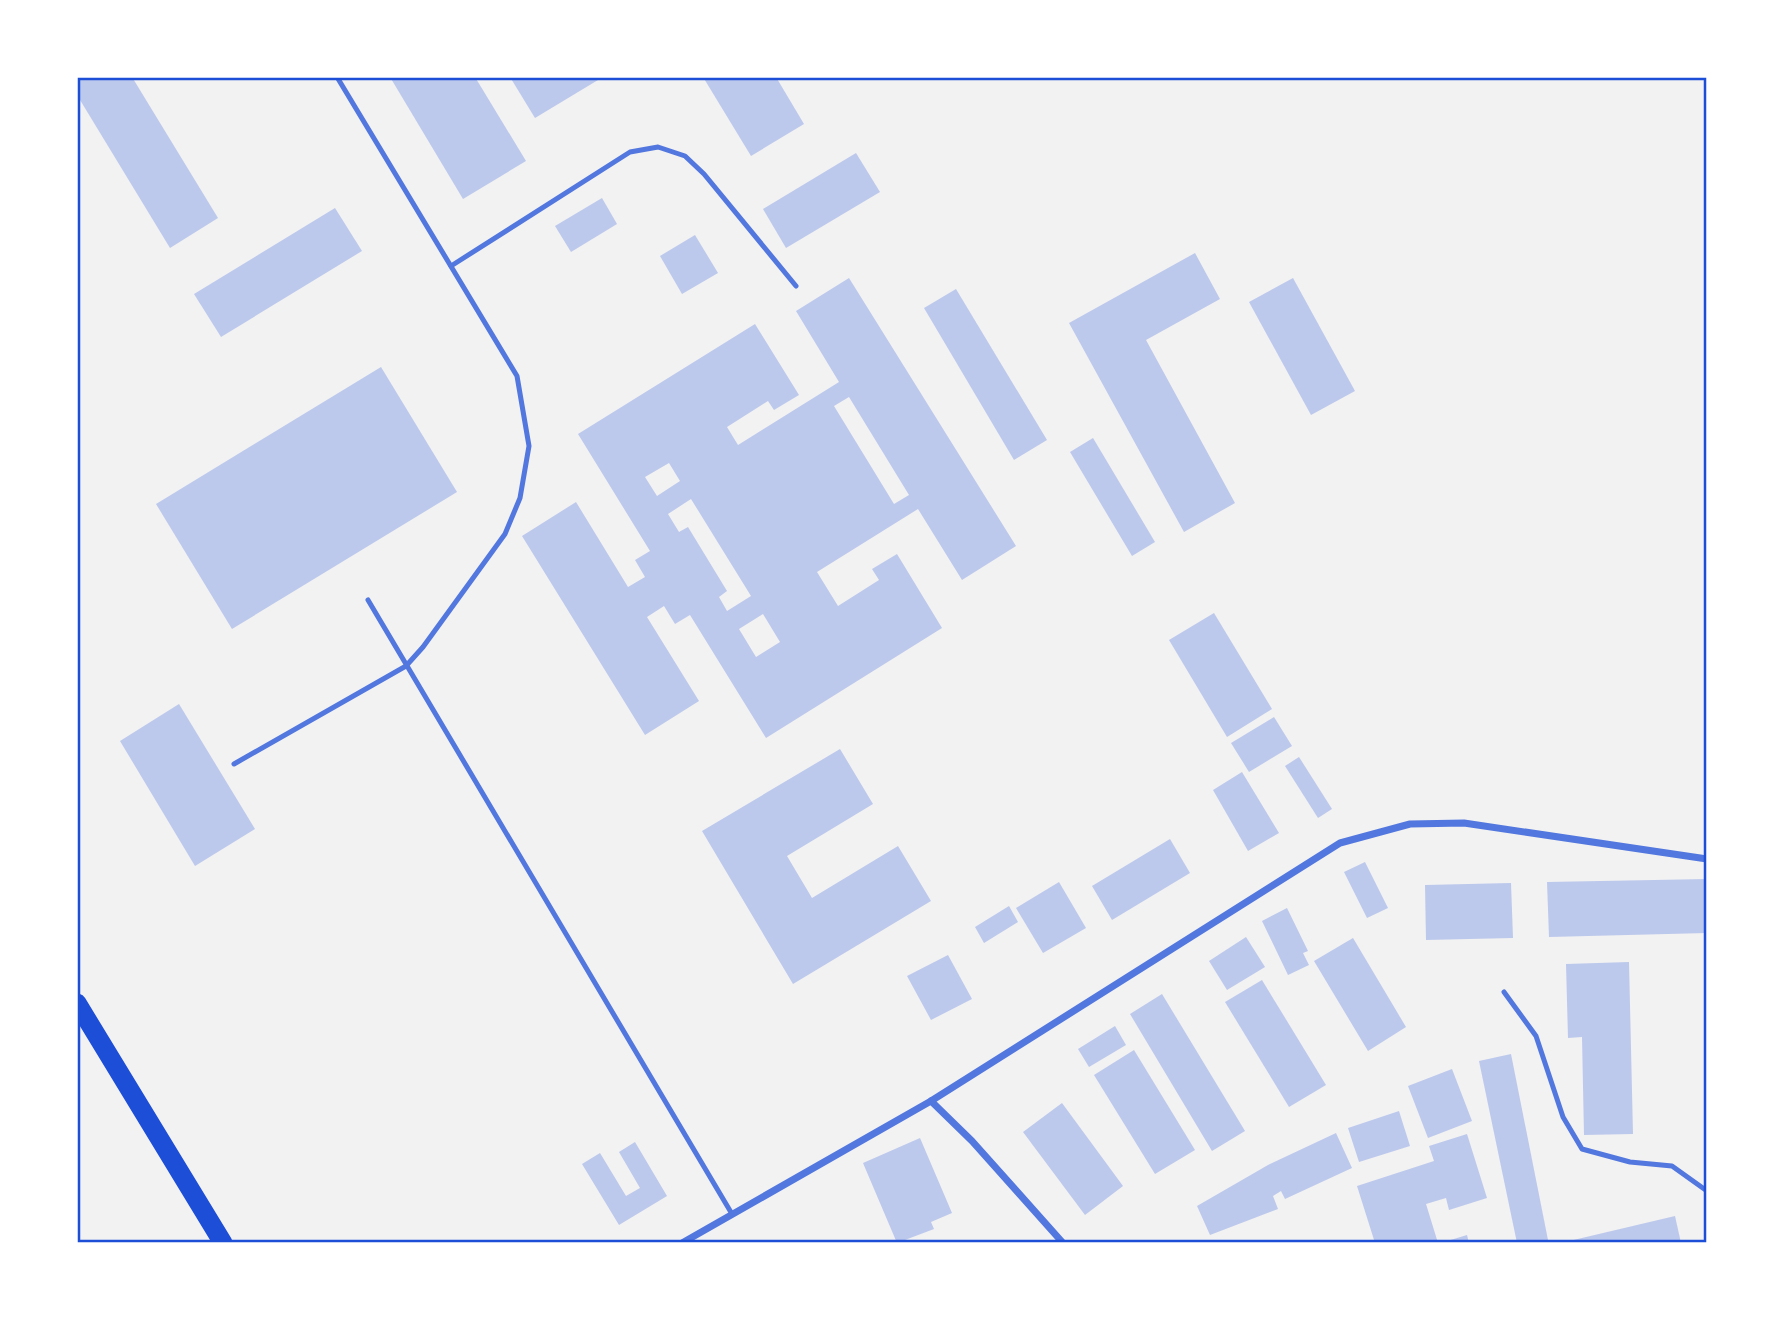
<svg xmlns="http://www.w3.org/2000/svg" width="1784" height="1320" viewBox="0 0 1784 1320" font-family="'DejaVu Sans',sans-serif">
	<rect width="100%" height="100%" fill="#f2f2f2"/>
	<!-- building -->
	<g fill="#bdc9ec" fill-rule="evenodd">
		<polygon points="77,77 132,77 218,218 170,248 77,95"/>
		<polygon points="390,77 475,77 526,161 463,199"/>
		<polygon points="510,77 603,77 535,118"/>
		<polygon points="703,77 776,77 804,124 751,156"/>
		<polygon points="856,153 880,192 786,248 763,209"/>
		<polygon points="602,198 617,224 571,252 555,226"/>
		<polygon points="335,208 362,251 221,337 194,294"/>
		<polygon points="695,235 718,273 682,294 660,256"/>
		<polygon points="1195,253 1220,299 1146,340 1235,503 1184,532 1069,323"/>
		<path d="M 849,278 L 1016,546 L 962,580 L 918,509 L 817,572 L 838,606 L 879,580 L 872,569 L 897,554 L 942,628 L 766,738 L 690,615 L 675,624 L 664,606 L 647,617 L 699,701 L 645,735 L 522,536 L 576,502 L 628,587 L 645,577 L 635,560 L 650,551 L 578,434 L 755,324 L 799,395 L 774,410 L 768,401 L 727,427 L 738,445 L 839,382 L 796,311 ZM 849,397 L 909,495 L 894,504 L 834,406 ZM 669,463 L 680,481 L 657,496 L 645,477 ZM 691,499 L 751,596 L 727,611 L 719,597 L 727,591 L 688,527 L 679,532 L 668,514 ZM 763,614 L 780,642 L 756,657 L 739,629 Z"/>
		<polygon points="1293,278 1355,391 1311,415 1249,302"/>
		<polygon points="956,289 1047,440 1014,460 924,308"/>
		<polygon points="381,367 457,492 232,629 156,504"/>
		<polygon points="1093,438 1155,542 1132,556 1070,452"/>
		<polygon points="1214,613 1272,709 1227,737 1169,640"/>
		<polygon points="179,704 255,829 195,866 120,741"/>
		<polygon points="1274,717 1292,746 1249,772 1231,743"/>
		<polygon points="840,749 873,804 787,856 812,898 898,846 931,901 793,984 702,831"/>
		<polygon points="1299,757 1332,809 1318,818 1285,766"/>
		<polygon points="1242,772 1279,833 1248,851 1213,790"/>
		<polygon points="1170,839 1190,873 1112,920 1092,886"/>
		<polygon points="1365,862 1388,908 1367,918 1344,872"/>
		<polygon points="1707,879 1707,933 1549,937 1547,882"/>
		<polygon points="1059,882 1086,928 1043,953 1016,908"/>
		<polygon points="1511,883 1513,938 1426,940 1425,885"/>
		<polygon points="1009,906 1018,922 984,943 975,927"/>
		<polygon points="1287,908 1308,951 1303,953 1309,965 1288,975 1262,921"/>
		<polygon points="1246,937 1265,967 1227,990 1209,961"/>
		<polygon points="1353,938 1406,1027 1368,1051 1314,961"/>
		<polygon points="948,955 972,999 931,1020 907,976"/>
		<polygon points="1629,962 1633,1134 1584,1135 1582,1037 1568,1038 1566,964"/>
		<polygon points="1262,980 1326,1085 1289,1107 1225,1002"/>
		<polygon points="1162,994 1245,1131 1212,1151 1130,1014"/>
		<polygon points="1115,1026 1126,1045 1089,1067 1078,1049"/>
		<polygon points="1134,1050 1195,1150 1155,1174 1094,1075"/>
		<polygon points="1511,1054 1548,1240 1534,1243 1517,1243 1479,1061"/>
		<polygon points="1452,1069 1472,1121 1428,1138 1408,1086"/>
		<polygon points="1062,1103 1123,1186 1085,1215 1023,1132"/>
		<polygon points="1399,1111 1410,1146 1359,1162 1348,1128"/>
		<polygon points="1336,1133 1352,1168 1285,1199 1281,1191 1273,1196 1278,1209 1210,1235 1197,1206 1268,1165"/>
		<polygon points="1467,1134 1487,1198 1449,1210 1446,1198 1426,1204 1438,1243 1375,1243 1357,1186 1434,1161 1429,1146"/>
		<polygon points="920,1138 952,1213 931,1222 934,1229 897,1243 863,1163"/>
		<polygon points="635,1142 667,1196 619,1225 582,1164 600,1153 626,1196 640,1188 619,1152"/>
		<polygon points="1675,1216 1681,1243 1565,1243 1565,1242"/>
		<polygon points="1467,1235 1469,1243 1444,1243 1444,1242"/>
	</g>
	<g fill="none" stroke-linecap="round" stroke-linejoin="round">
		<!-- service -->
		<g stroke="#5277de" stroke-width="5">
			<polyline points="451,266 630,152 658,147 685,156 704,174 796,286"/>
			<polyline points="368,600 732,1214"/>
			<polyline points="234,764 406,666 423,647 505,534 520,498 529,446 517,376 337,77"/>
			<polyline points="1504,992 1536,1036 1563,1117 1582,1149 1630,1162 1672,1166 1707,1191"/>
		</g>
		<!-- minor -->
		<g stroke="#5277de" stroke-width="7">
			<polyline points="931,1101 972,1141 1063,1243"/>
			<polyline points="682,1243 931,1101 1340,843 1410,824 1464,823 1707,859"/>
		</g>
		<!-- trunk -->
		<polyline stroke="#1d4ed8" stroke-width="19" points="77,1003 223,1243"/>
	</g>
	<!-- border -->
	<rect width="1784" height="1320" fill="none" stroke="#ffffff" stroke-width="158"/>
	<rect x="79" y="79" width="1626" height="1162" fill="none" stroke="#1d4ed8" stroke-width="2.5"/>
</svg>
